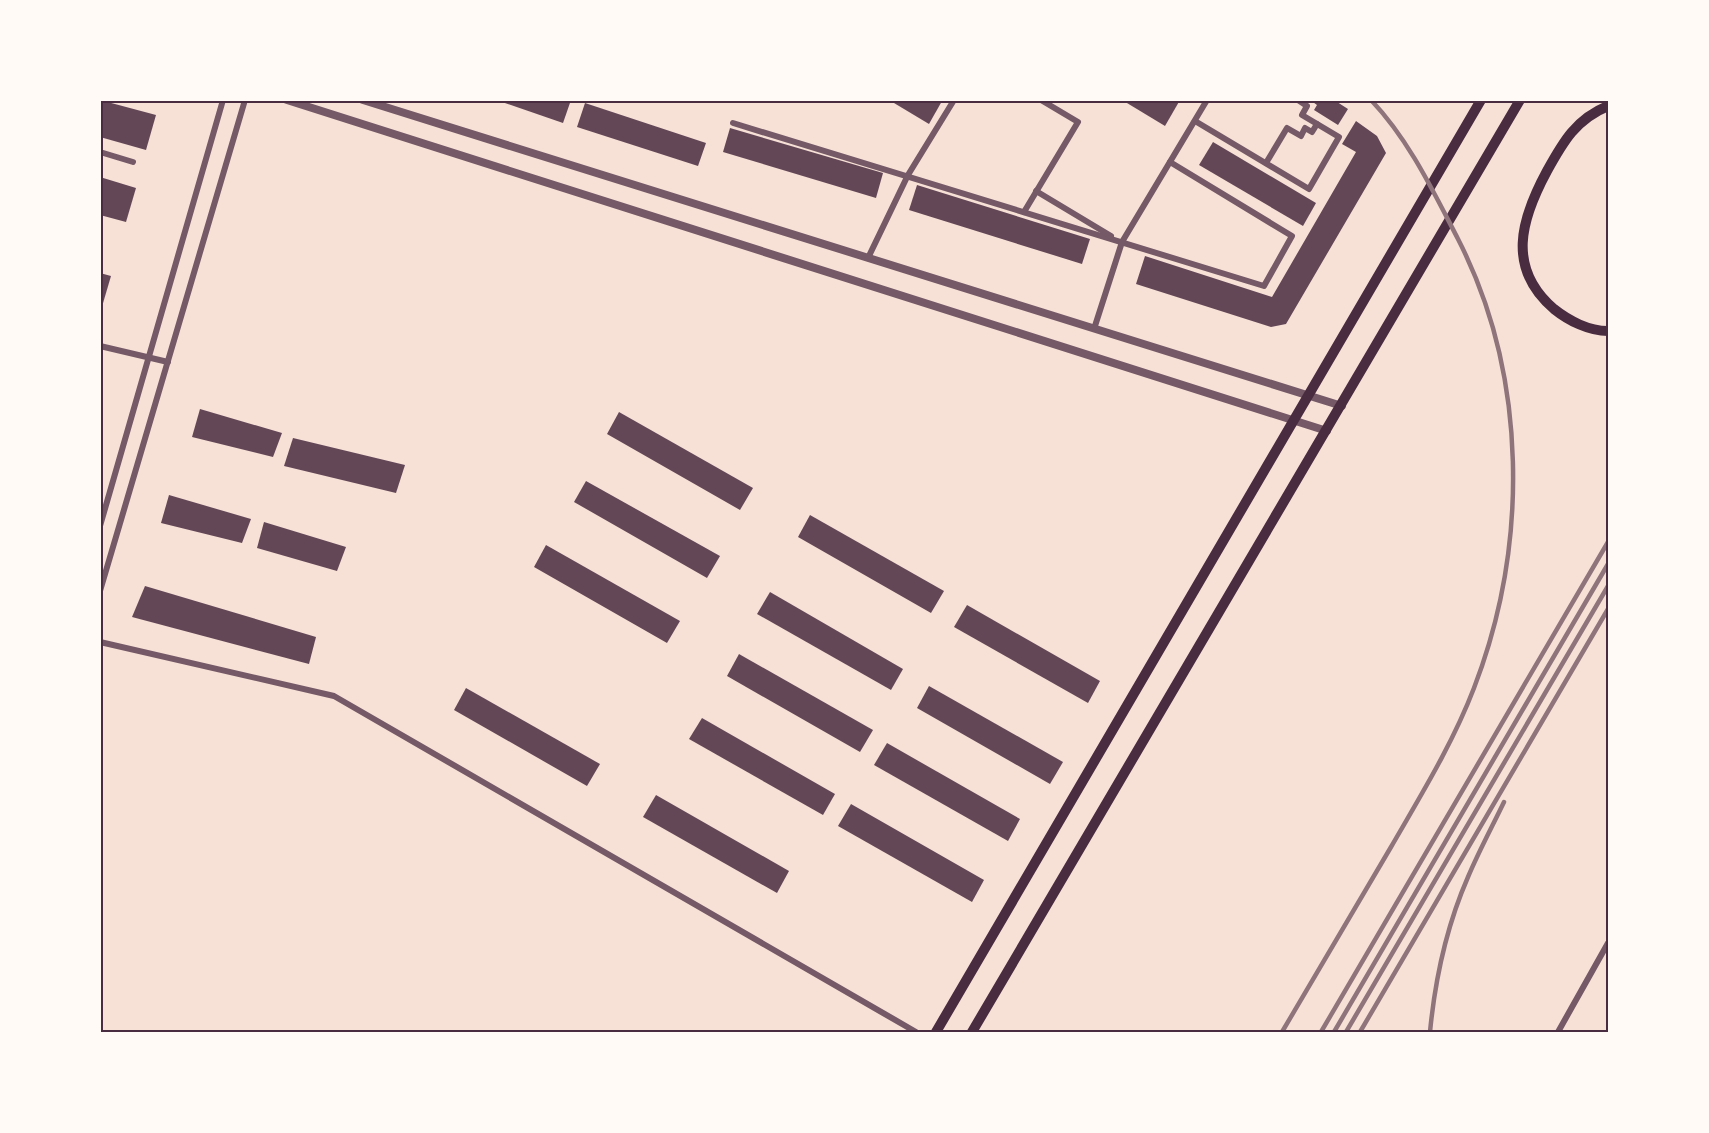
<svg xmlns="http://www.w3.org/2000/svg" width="1709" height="1133" viewBox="0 0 1709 1133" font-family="'DejaVu Sans',sans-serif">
	<rect width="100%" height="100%" fill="#f7e1d7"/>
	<!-- building -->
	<g fill="#644757">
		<polygon points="100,100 156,115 146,150 100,137"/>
		<polygon points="496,100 571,100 563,123"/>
		<polygon points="889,100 940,100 942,101 929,124"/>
		<polygon points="1122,100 1180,100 1165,126"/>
		<polygon points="1310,100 1334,100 1348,109 1338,125 1314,110 1317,105"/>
		<polygon points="585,103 706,143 698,166 577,127"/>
		<polygon points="1356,121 1377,136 1386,153 1286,324 1271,327 1136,284 1145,256 1272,297 1356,152 1342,144"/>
		<polygon points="730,128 883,173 876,198 723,152"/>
		<polygon points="1213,142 1316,203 1303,226 1199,165"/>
		<polygon points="100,177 136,188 126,222 100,215"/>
		<polygon points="917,185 1090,239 1082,264 909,210"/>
		<polygon points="100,273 111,276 101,310 100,310"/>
		<polygon points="200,409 282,433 273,457 192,437"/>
		<polygon points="619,412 753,488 740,510 607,434"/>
		<polygon points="293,438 405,465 396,493 284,466"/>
		<polygon points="586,481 720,556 707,578 574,502"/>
		<polygon points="169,495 251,519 242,543 161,523"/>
		<polygon points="810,515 944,591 931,613 798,537"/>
		<polygon points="264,522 346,547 337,571 257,548"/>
		<polygon points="546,545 680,621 667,643 534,567"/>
		<polygon points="145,586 316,637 309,664 132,617"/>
		<polygon points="770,592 903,669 891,690 757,614"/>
		<polygon points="967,605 1100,681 1088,703 954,627"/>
		<polygon points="739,654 873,730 860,752 727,676"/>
		<polygon points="929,686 1063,762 1050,784 917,708"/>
		<polygon points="466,688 600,764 587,786 454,710"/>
		<polygon points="702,718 835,794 823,815 689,739"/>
		<polygon points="887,743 1020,819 1008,841 874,765"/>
		<polygon points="656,795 789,871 777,893 643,817"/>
		<polygon points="851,804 984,880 972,902 838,826"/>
	</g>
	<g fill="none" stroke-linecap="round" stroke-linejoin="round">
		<!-- minor -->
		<g stroke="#755966" stroke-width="6">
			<polyline points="1195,121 1309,189 1339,137 1302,115 1307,106 1298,100"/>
			<polyline points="733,123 1264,286 1292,236 1170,162"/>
			<polyline points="100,152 133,162"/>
			<polyline points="1266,163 1287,128 1301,136 1305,128 1312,132 1317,124"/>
			<polyline points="1036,191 1111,236"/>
			<polyline points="1024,212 1078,122 1041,100"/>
			<polyline points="868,258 908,175 954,100"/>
			<polyline points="1094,329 1122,242 1207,100"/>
			<polyline points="100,346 168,362"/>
			<polyline points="100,526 223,100"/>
			<polyline points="100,591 245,100"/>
			<polyline points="100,642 334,696 916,1032"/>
			<polyline points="1558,1032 1608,943"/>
		</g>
		<!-- tertiary -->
		<g stroke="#755966" stroke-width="8">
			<polyline points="287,100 1327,431"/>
			<polyline points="363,100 1342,406"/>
		</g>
		<!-- primary -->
		<path stroke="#4a2c40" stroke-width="10" d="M 1608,106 C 1576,119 1563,142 1547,171 C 1521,219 1506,268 1554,309 C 1569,321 1589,331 1608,331"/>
		<!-- trunk -->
		<g stroke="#4a2c40" stroke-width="10">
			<polyline points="936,1032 1481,100"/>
			<polyline points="972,1032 1520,100"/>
		</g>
		<!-- rail -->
		<g stroke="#8f747c" stroke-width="4.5">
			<path d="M 1282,1032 C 1318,971 1354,909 1391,847 C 1421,795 1453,743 1474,688 C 1529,545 1528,376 1458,239 C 1433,191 1409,140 1371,100"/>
			<polyline points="1321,1032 1608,542"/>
			<polyline points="1334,1032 1608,564"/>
			<polyline points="1346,1032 1608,586"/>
			<polyline points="1360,1032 1608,609"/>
			<path d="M 1430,1032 C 1435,980 1447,925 1468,877 C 1479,851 1492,827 1504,802"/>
		</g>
	</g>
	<!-- border -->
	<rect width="1709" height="1133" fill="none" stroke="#fffaf5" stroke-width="204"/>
	<rect x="102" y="102" width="1505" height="929" fill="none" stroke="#4a2c40" stroke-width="2"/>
</svg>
